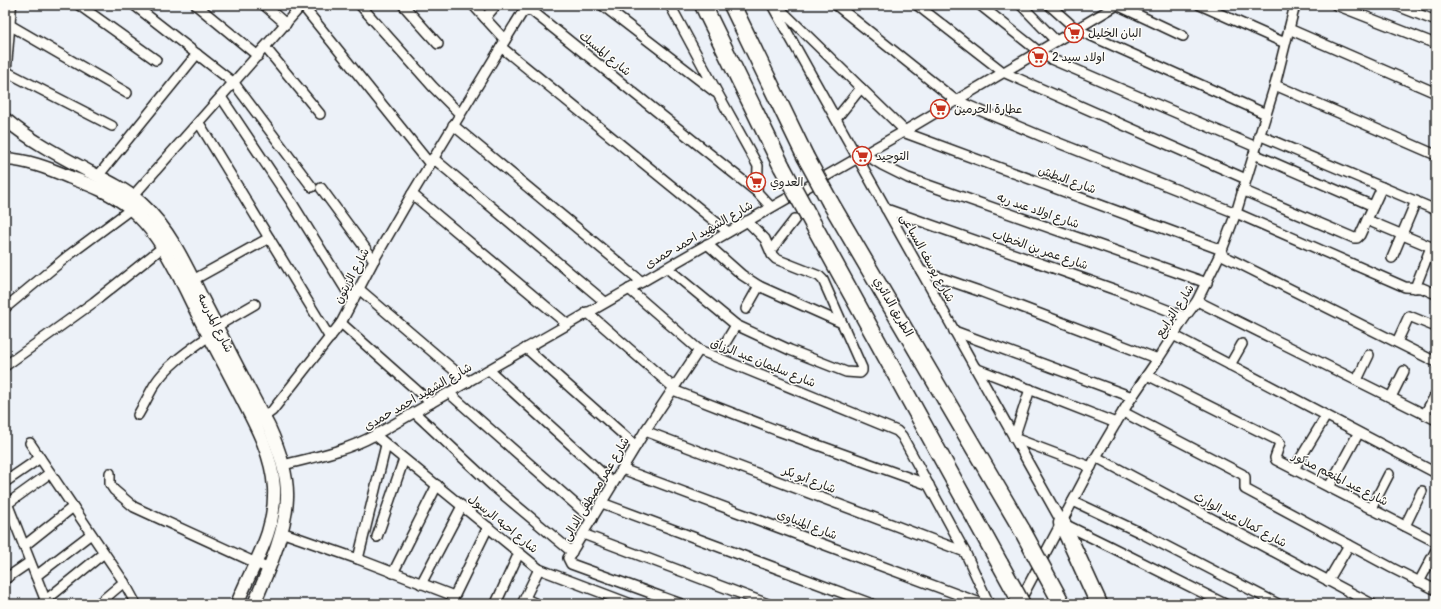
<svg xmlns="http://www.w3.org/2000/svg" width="1441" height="609" viewBox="0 0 1441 609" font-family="Pangolin,'Playpen Sans Arabic',sans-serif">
	<rect width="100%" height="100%" fill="#ecf1f8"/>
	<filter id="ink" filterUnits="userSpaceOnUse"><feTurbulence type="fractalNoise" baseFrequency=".025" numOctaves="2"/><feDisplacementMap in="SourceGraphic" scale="8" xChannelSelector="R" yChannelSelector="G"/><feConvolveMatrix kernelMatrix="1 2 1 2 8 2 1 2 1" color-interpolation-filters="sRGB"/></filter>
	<g filter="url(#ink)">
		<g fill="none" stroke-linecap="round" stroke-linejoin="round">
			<!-- street casing -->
			<g stroke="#1c1c1c" stroke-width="12">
				<g id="street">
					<polyline points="79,5 156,60"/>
					<polyline points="134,5 234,83 312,187"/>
					<polyline points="196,5 258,56"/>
					<polyline points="264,5 286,24"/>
					<polyline points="360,5 433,87 460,114"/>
					<polyline points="403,5 438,44"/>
					<polyline points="473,5 505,40"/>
					<polyline points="602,5 715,92"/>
					<polyline points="670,5 718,94 758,166 757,192"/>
					<polyline points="772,5 1062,523 1107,545 1225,604"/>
					<polyline points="776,5 905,131"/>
					<polyline points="836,5 955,100 1041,136 1236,213 1405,287 1422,288 1436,294"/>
					<polyline points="917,5 1003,72 1246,179"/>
					<polyline points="980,5 1038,51 1051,59 1256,147"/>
					<polyline points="1021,5 1056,41"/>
					<polyline points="1049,5 1076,29 1266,114"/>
					<polyline points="1117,5 1183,36"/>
					<polyline points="1200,5 1285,43"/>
					<polyline points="1336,5 1436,44"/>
					<polyline points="1395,5 1436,21"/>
					<polyline points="485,18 496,5"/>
					<polyline points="8,24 127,93"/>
					<polyline points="1289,29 1436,93"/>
					<polyline points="265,47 320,114"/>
					<polyline points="501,47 728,232"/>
					<polyline points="5,71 112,126"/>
					<polyline points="1275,85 1436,155"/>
					<polyline points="221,97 292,203 353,301"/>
					<polyline points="836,119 861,88"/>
					<polyline points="199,123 330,338"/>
					<polyline points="453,125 642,282"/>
					<polyline points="903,132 1222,250"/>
					<polyline points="1259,135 1436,210"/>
					<polyline points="864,154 882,165 908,178 1207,283"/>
					<polyline points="1254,154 1373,206"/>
					<polyline points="433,158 605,302"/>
					<polyline points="98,176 197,54"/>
					<polyline points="321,188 374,260"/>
					<polyline points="1242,190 1354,238 1357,238 1360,235 1382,187"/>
					<polyline points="412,194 567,324"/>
					<polyline points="133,196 302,5 430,164"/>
					<polyline points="886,209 1116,290 1185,317"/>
					<polyline points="1367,220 1436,249"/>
					<polyline points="707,244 742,275 759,286 842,323"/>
					<polyline points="771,250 795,219"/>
					<polyline points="1220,254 1436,362"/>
					<polyline points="1392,258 1416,201"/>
					<polyline points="667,268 736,325 790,350 846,372 860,373 862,371 862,368 823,280 819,276 776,259 772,255 765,239 747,221"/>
					<polyline points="921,271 982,292 1158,359"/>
					<polyline points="193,280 269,238"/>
					<polyline points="1415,288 1431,247"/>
					<polyline points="359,289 468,382"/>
					<polyline points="629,289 699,350 897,431 902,436 965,552 989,604"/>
					<polyline points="1197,301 1436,420"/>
					<polyline points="5,308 69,255 131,209"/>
					<polyline points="746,309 759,286"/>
					<polyline points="587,312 674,388"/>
					<polyline points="341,323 431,403"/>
					<polyline points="217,326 255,304"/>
					<polyline points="954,331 1132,397"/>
					<polyline points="1173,335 1436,473"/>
					<polyline points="1397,342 1409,316 1436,327"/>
					<polyline points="724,345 736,325"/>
					<polyline points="526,348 636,446"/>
					<polyline points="1230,365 1242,344"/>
					<polyline points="5,366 94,302 163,247"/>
					<polyline points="975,368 1116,423"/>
					<polyline points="489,370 613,483"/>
					<polyline points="1147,375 1277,440 1280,443 1275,458 1276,460 1436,542"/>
					<polyline points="1357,380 1369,355"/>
					<polyline points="1030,389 1014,438 1091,467"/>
					<polyline points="673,390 776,430 929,485"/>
					<polyline points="449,393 592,519"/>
					<polyline points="1391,397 1404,371"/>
					<polyline points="1123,412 1242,474 1245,477 1245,489 1392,568 1436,590"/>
					<polyline points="415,413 493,486 572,552"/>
					<polyline points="1425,414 1436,394"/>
					<path d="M 138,415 C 144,405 149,394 155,384 C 168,364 190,350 209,336"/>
					<polyline points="260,420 272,411 341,323 374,260 412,194 501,47 522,13 527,10 532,11 757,192 771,207"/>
					<polyline points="645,431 965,552"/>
					<polyline points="375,435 539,569 631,604"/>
					<polyline points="30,443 124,582 136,604"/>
					<polyline points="1096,457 1372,604"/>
					<path d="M 283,465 C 315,457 346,451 375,435 L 903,132 L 1117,5"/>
					<polyline points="622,469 983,604"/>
					<polyline points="1294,469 1326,416"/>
					<polyline points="110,473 110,484 114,490 134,507 269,569"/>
					<polyline points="5,482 40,458"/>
					<polyline points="1329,487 1358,434"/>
					<polyline points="5,498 47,604"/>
					<polyline points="1073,501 1139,532 1278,604"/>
					<polyline points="602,503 872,604"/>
					<polyline points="7,504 50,473"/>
					<polyline points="1371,509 1389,474"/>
					<polyline points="1405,526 1422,491"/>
					<polyline points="281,532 358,559 454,596"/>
					<polyline points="583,534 768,604"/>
					<polyline points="377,537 404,459"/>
					<polyline points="24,546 73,507"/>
					<polyline points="358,559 386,445"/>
					<polyline points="393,573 437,485"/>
					<polyline points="36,576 91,534"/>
					<polyline points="5,579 30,562"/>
					<polyline points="1328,581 1349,545"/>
					<polyline points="1419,582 1436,550"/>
					<polyline points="421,584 462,506"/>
					<polyline points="525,599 537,604"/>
					<polyline points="497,601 519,553"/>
					<polyline points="451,603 488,527"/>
					<polyline points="1019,603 1096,457 1116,423 1132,397 1158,359 1185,317 1197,301 1222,250 1236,213 1275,85 1295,5"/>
					<polyline points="41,604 104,553"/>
					<polyline points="98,604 124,582"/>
					<polyline points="522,604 539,569"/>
					<polyline points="681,604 571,564 568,558 645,431 699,350"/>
				</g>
			</g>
			<!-- secondary casing -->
			<g stroke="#1c1c1c" stroke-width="15">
				<g id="secondary">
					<polyline points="5,66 10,5"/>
					<path d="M 5,119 C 31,141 60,156 90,172 C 108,181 126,190 141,203 C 169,228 187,267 203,300 C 225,342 246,385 269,427 C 279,449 288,474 287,498 C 286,532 267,573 254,604"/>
					<path d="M 5,159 C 27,160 48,168 69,177 C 91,185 112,193 130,208 C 140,217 149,227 156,237 C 175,264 188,296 203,325 C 216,348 228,372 240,395 C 255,424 272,454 274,488 C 276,534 253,563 237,604"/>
				</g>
			</g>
			<!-- highway casing -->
			<g stroke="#1c1c1c" stroke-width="19">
				<g id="highway">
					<polyline points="703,5 782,167"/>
					<polyline points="732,5 805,156"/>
					<polyline points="830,202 1022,530"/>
					<polyline points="813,224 1000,564"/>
					<polyline points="1062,523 1099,604"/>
				</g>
			</g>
			<!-- street -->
			<use href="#street" stroke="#fdfcf7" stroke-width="9"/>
			<!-- secondary -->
			<use href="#secondary" stroke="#fdfcf7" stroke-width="12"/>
			<!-- highway -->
			<use href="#highway" stroke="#fdfcf7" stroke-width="16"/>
			<!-- highway-bridge casing -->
			<g stroke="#1c1c1c" stroke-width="19" stroke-linecap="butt">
				<g id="highway-bridge">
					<polyline points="805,156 830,202"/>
					<polyline points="782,167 813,224"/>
					<polyline points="1022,530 1062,604"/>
					<polyline points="1000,564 1022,604"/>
				</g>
			</g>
			<!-- highway-bridge -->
			<use href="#highway-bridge" stroke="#fdfcf7" stroke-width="16"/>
		</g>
	</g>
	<!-- icons -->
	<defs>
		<g id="supermarket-ring" transform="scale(1)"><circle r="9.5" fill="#fdfcf7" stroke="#c8321e" stroke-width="1.5"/><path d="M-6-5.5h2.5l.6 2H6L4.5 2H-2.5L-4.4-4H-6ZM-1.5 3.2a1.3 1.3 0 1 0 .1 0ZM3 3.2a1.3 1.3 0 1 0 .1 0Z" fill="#c8321e"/></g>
	</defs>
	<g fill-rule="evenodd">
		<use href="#supermarket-ring" x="1074" y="33"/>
		<use href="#supermarket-ring" x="1038" y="57"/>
		<use href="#supermarket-ring" x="940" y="109"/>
		<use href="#supermarket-ring" x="862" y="156"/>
		<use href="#supermarket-ring" x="756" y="182"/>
	</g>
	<g text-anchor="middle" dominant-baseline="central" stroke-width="3" stroke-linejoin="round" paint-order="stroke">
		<!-- poi labels -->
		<g font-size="12" fill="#1c1c1c" stroke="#fdfcf7" text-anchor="start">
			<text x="1088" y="33">البان الخليل</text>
			<text x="1052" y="57">اولاد سيد 2</text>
			<text x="954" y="109">عطارة الحرمين</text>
			<text x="876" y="156">التوحيد</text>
			<text x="770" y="182">العدوي</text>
		</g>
		<!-- street labels -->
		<g font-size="12" fill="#1c1c1c" stroke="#fdfcf7">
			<text transform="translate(605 54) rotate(39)">شارع المسبك</text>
			<text transform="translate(1067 180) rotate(20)">شارع البطش</text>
			<text transform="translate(1038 211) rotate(19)">شارع اولاد عبد ربه</text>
			<text transform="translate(699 235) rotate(-30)">شارع الشهيد احمد حمدى</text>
			<text transform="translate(1040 250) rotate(19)">شارع عمر بن الخطاب</text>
			<text transform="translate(927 258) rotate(61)">شارع يوسف السباعى</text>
			<text transform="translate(352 276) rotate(-62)">شارع الزيتون</text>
			<text transform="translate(893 307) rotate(60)">الطريق الدائري</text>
			<text transform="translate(1175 311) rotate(-57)">شارع الترابيع</text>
			<text transform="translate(215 323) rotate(63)">شارع المدرسه</text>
			<text transform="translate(763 363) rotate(22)">شارع سليمان عبد الرزاق</text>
			<text transform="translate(418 397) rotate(-30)">شارع الشهيد احمد حمدى</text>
			<text transform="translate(1340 479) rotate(27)">شارع عبد المنعم مدكور</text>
			<text transform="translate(809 480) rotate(21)">شارع أبو بكر</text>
			<text transform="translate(596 489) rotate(-59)">شارع عمر مصطفى الدالى</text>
			<text transform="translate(1240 520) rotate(28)">شارع كمال عبد الوارث</text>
			<text transform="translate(503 524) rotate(39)">شارع احبه الرسول</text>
			<text transform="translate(807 525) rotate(21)">شارع المنياوى</text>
		</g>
	</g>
	<!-- margin -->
	<rect width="1441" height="609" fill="none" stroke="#fdfcf7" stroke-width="20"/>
	<rect x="10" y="10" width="1421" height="589" fill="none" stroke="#1c1c1c" stroke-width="1.5" filter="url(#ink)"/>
</svg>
